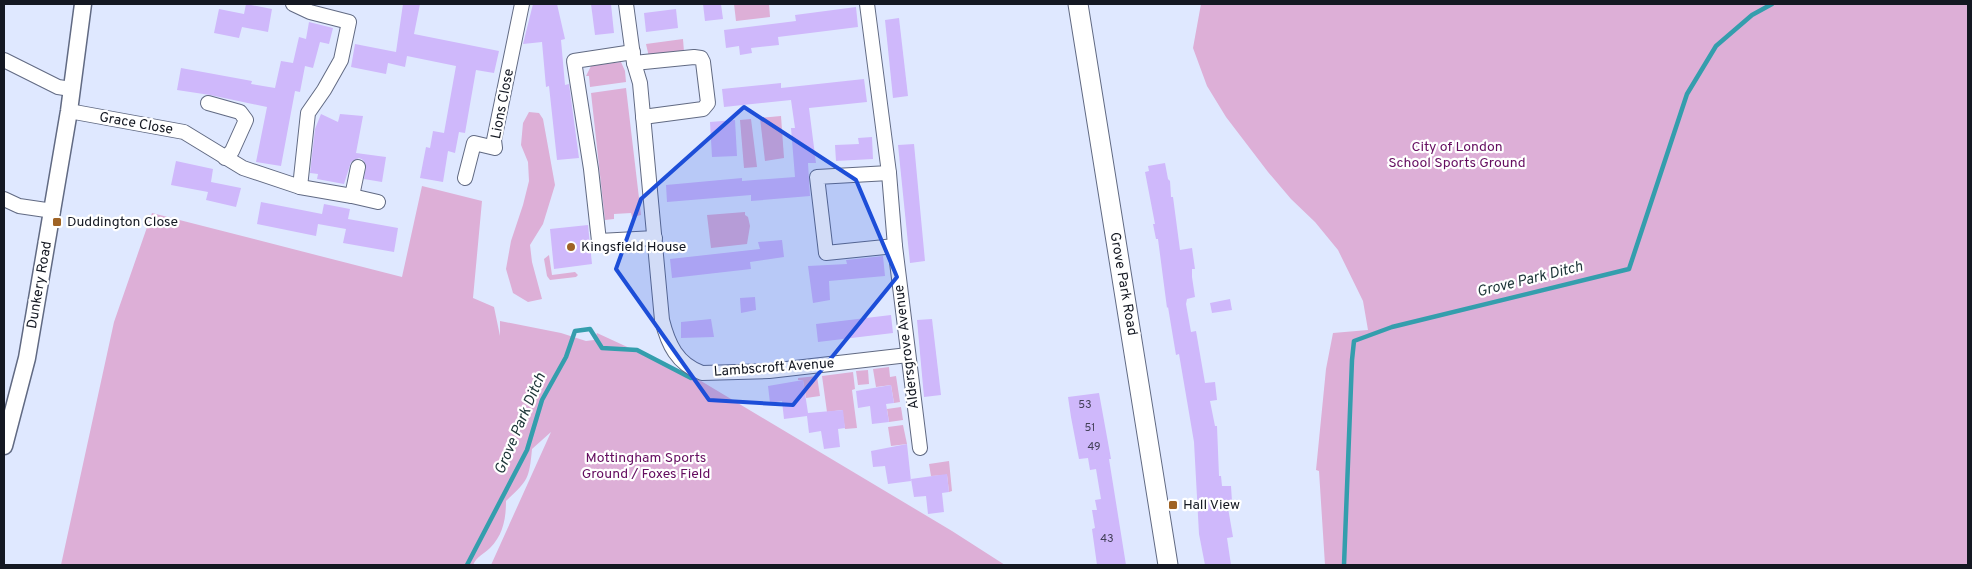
<svg xmlns="http://www.w3.org/2000/svg" width="1972" height="569" viewBox="0 0 1972 569" font-family="Overpass,sans-serif">
	<rect width="100%" height="100%" fill="#dfe8ff"/>
	<!-- green -->
	<g fill="#ddafd7">
		<polygon points="734,4 769,4 770,17 736,21"/>
		<polygon points="1201,4 1968,4 1968,565 1325,565 1319,471 1316,470 1326,369 1333,333 1368,330 1363,301 1338,250 1315,222 1291,199 1268,172 1226,117 1207,86 1193,48"/>
		<polygon points="683,39 684,52 649,57 646,44"/>
		<polygon points="621,62 625,71 626,82 590,87 589,76 586,76 591,66"/>
		<polygon points="626,88 641,215 632,217 631,213 614,214 614,219 605,220 591,93"/>
		<polygon points="529,112 539,113 543,119 555,185 543,224 530,245 532,262 542,299 528,302 513,293 506,269 511,241 523,205 529,181 528,162 521,145 523,123"/>
		<polygon points="781,116 784,158 765,161 760,118"/>
		<polygon points="751,119 757,167 744,168 740,120"/>
		<path d="M 422,186 L 482,201 L 473,298 L 494,307 L 500,336 L 500,321 L 561,333 L 586,341 L 594,340 L 597,333 L 701,381 L 952,531 L 1005,565 L 491,565 L 551,432 L 532,449 C 529,480 528,480 506,501 C 506,519 503,535 490,548 C 483,555 477,556 473,565 L 61,565 L 114,322 L 152,213 L 402,277 Z"/>
		<polygon points="745,212 745,215 748,217 750,226 747,244 711,248 707,215"/>
		<polygon points="549,255 552,275 575,272 578,275 576,277 550,280 547,276 544,259"/>
		<polygon points="889,367 890,377 896,376 900,402 894,403 891,385 876,387 873,369"/>
		<polygon points="868,370 869,384 858,385 856,371"/>
		<polygon points="853,372 855,389 852,390 857,428 845,429 842,410 827,412 822,376"/>
		<polygon points="817,376 820,396 806,398 803,380 798,380 798,378"/>
		<polygon points="901,407 903,420 889,422 887,409"/>
		<polygon points="903,425 907,444 891,446 888,427"/>
		<polygon points="949,461 952,491 949,492 947,475 931,476 929,464"/>
	</g>
	<g fill="none" stroke-linecap="round" stroke-linejoin="round">
		<!-- stream -->
		<g stroke="#349ead" stroke-width="4.5">
			<polyline points="467,565 527,450 542,400 566,357 575,331 590,329 602,348 637,350 691,378"/>
			<polyline points="1344,565 1352,360 1354,341 1392,327 1629,269 1687,94 1716,46 1752,15 1772,4"/>
		</g>
	</g>
	<!-- building -->
	<g fill="#cfb8fb">
		<polygon points="246,4 272,9 268,32 242,27 239,38 214,33 219,9 244,14"/>
		<polygon points="403,4 420,4 414,34 499,51 494,73 476,70 465,133 459,132 455,153 448,151 443,182 420,178 426,147 430,148 433,131 444,133 456,66 407,56 405,67 388,63 386,74 351,67 355,44 396,52"/>
		<polygon points="533,4 557,4 565,39 561,40 565,85 569,84 579,158 557,160 549,86 546,87 542,42 523,44"/>
		<polygon points="591,4 611,4 614,33 595,35"/>
		<polygon points="703,4 721,4 723,19 705,21"/>
		<polygon points="856,7 858,27 778,37 779,45 751,48 752,53 740,55 739,46 726,48 724,30 796,21 795,15"/>
		<polygon points="676,9 678,28 646,32 644,13"/>
		<polygon points="899,18 908,96 893,98 885,20"/>
		<polygon points="309,22 333,28 329,44 320,42 313,68 305,66 300,92 295,91 281,166 256,162 267,107 210,95 177,90 181,68 252,81 251,84 275,88 281,61 293,63 299,37 306,39"/>
		<polygon points="864,79 867,102 809,108 816,163 808,163 810,196 751,201 751,195 667,202 666,185 742,178 742,181 795,177 791,128 795,128 791,100 724,107 722,89 781,83 781,88"/>
		<polygon points="321,114 338,122 340,114 363,116 356,153 386,157 382,182 364,179 366,165 363,160 359,158 351,162 344,184 317,179 318,174 310,173 315,129"/>
		<polygon points="735,120 737,156 712,157 710,122"/>
		<polygon points="872,137 873,159 836,161 835,145 859,144 858,138"/>
		<polygon points="914,144 925,261 910,263 898,145"/>
		<polygon points="176,161 213,169 211,182 241,188 236,207 206,200 208,192 171,185"/>
		<polygon points="1165,163 1168,179 1170,181 1171,197 1173,197 1180,250 1192,248 1195,269 1192,269 1192,277 1195,297 1187,299 1186,304 1191,332 1196,331 1205,383 1215,382 1217,400 1210,401 1215,426 1217,426 1219,476 1221,476 1222,486 1231,486 1232,502 1227,502 1233,537 1227,538 1231,565 1205,565 1199,534 1194,442 1179,354 1176,355 1168,307 1167,308 1158,239 1156,239 1153,224 1155,224 1145,172 1149,171 1148,166"/>
		<polygon points="261,202 322,214 324,204 350,209 348,219 398,228 394,252 343,243 346,229 318,224 316,236 257,224"/>
		<polygon points="588,225 592,264 554,269 550,229"/>
		<polygon points="782,240 784,257 750,262 751,269 672,278 670,259 760,249 758,242"/>
		<polygon points="883,256 885,276 829,281 830,300 813,303 808,266 847,264 846,260"/>
		<polygon points="755,297 756,310 741,313 740,298"/>
		<polygon points="1230,299 1232,310 1212,313 1210,303"/>
		<polygon points="891,315 893,333 818,342 816,324"/>
		<polygon points="711,319 714,337 681,338 681,322"/>
		<polygon points="932,319 941,395 924,397 917,320"/>
		<polygon points="803,380 808,413 843,410 845,428 838,429 840,447 824,449 821,431 809,433 807,416 784,419 782,401 770,403 768,386"/>
		<polygon points="891,385 894,403 886,404 889,422 872,424 870,406 858,408 856,391"/>
		<polygon points="1099,393 1111,459 1109,459 1126,565 1097,565 1092,529 1095,528 1092,510 1097,510 1095,500 1101,499 1096,469 1090,470 1088,458 1079,459 1071,417 1068,397"/>
		<polygon points="907,444 911,481 888,484 885,466 873,467 871,451"/>
		<polygon points="947,474 949,492 942,493 944,512 928,514 926,496 914,497 911,479"/>
	</g>
	<g fill="none" stroke-linecap="round" stroke-linejoin="round">
		<!-- minor casing -->
		<g stroke="#616a83" stroke-width="16">
			<g id="minor">
				<polyline points="293,4 310,12 349,22 341,60 324,90 308,113 300,187"/>
				<path d="M 626,4 L 634,63 L 640,83 L 662,320 C 668,344 677,364 702,373 L 769,371 L 908,355"/>
				<polyline points="867,4 889,173 895,246 920,448"/>
				<polyline points="633,52 574,61 591,169 599,241 655,238"/>
				<polyline points="4,60 58,87 71,89"/>
				<polyline points="634,63 694,57 701,58 703,62 708,103 703,109 643,117"/>
				<polyline points="208,103 240,112 246,120 232,151 225,158"/>
				<polyline points="69,111 184,132 243,168 300,187 352,196 358,167"/>
				<polyline points="889,173 817,177 826,253 895,246"/>
				<polyline points="465,178 474,143 495,148 494,140 522,4"/>
				<polyline points="352,196 378,202"/>
				<polyline points="4,199 19,206 53,211"/>
			</g>
		</g>
		<!-- tertiary casing -->
		<g stroke="#616a83" stroke-width="19">
			<polyline id="tertiary" points="4,446 27,358 69,111 83,4"/>
		</g>
		<!-- secondary casing -->
		<g stroke="#616a83" stroke-width="21">
			<polyline id="secondary" points="1078,4 1168,565"/>
		</g>
		<!-- minor -->
		<use href="#minor" stroke="#fff" stroke-width="14"/>
		<!-- tertiary -->
		<use href="#tertiary" stroke="#fff" stroke-width="16"/>
		<!-- secondary -->
		<use href="#secondary" stroke="#fff" stroke-width="19"/>
	</g>
	<!-- marked area -->
	<path fill="#1d4ed8" fill-opacity="0.2" stroke="#1d4ed8" stroke-width="4" stroke-linejoin="round" d="M 744,107 L 856,180 L 897,277 L 793,405 L 709,400 L 616,269 L 641,199 Z"/>
	<!-- markers -->
	<g fill="#9f6325" stroke="#fff" stroke-width="2">
		<rect x="52" y="217" width="10" height="10" rx="2.5"/>
		<circle cx="571" cy="247" r="5"/>
		<rect x="1168" y="500" width="10" height="10" rx="2.5"/>
	</g>
	<g text-anchor="middle" dominant-baseline="central" stroke-width="4.5" stroke-linejoin="round" paint-order="stroke">
		<!-- number labels -->
		<g font-size="11" fill="#434058">
			<text x="1085" y="405">53</text>
			<text x="1090" y="428">51</text>
			<text x="1094" y="447">49</text>
			<text x="1107" y="539">43</text>
		</g>
		<!-- street labels -->
		<g font-size="14" fill="#141822" stroke="#fff">
			<text transform="translate(503 104) rotate(-79)">Lions Close</text>
			<text transform="translate(136 124) rotate(10)">Grace Close</text>
			<text transform="translate(1123 284) rotate(80)">Grove Park Road</text>
			<text transform="translate(40 285) rotate(-80)">Dunkery Road</text>
			<text transform="translate(907 347) rotate(-97)">Aldersgrove Avenue</text>
			<text transform="translate(774 368) rotate(-4)">Lambscroft Avenue</text>
		</g>
		<!-- park labels -->
		<g font-size="14" fill="#640c5f" stroke="#fff">
			<text x="1457" y="147">City of London<tspan x="1457" dy="16">School Sports Ground</tspan></text>
			<text x="646" y="458">Mottingham Sports<tspan x="646" dy="16">Ground / Foxes Field</tspan></text>
		</g>
		<!-- poi labels -->
		<g font-size="14" fill="#141822" stroke="#fff" text-anchor="start">
			<text x="67" y="222">Duddington Close</text>
			<text x="581" y="247">Kingsfield House</text>
			<text x="1183" y="505">Hall View</text>
		</g>
		<!-- water labels -->
		<g font-size="15" font-style="italic" fill="#1c3437" stroke="#fff">
			<text transform="translate(1530 280) rotate(-14)">Grove Park Ditch</text>
			<text transform="translate(521 424) rotate(-67)">Grove Park Ditch</text>
		</g>
	</g>
	<!-- border -->
	<rect width="1972" height="569" fill="none" stroke="#141822" stroke-width="10"/>
</svg>
